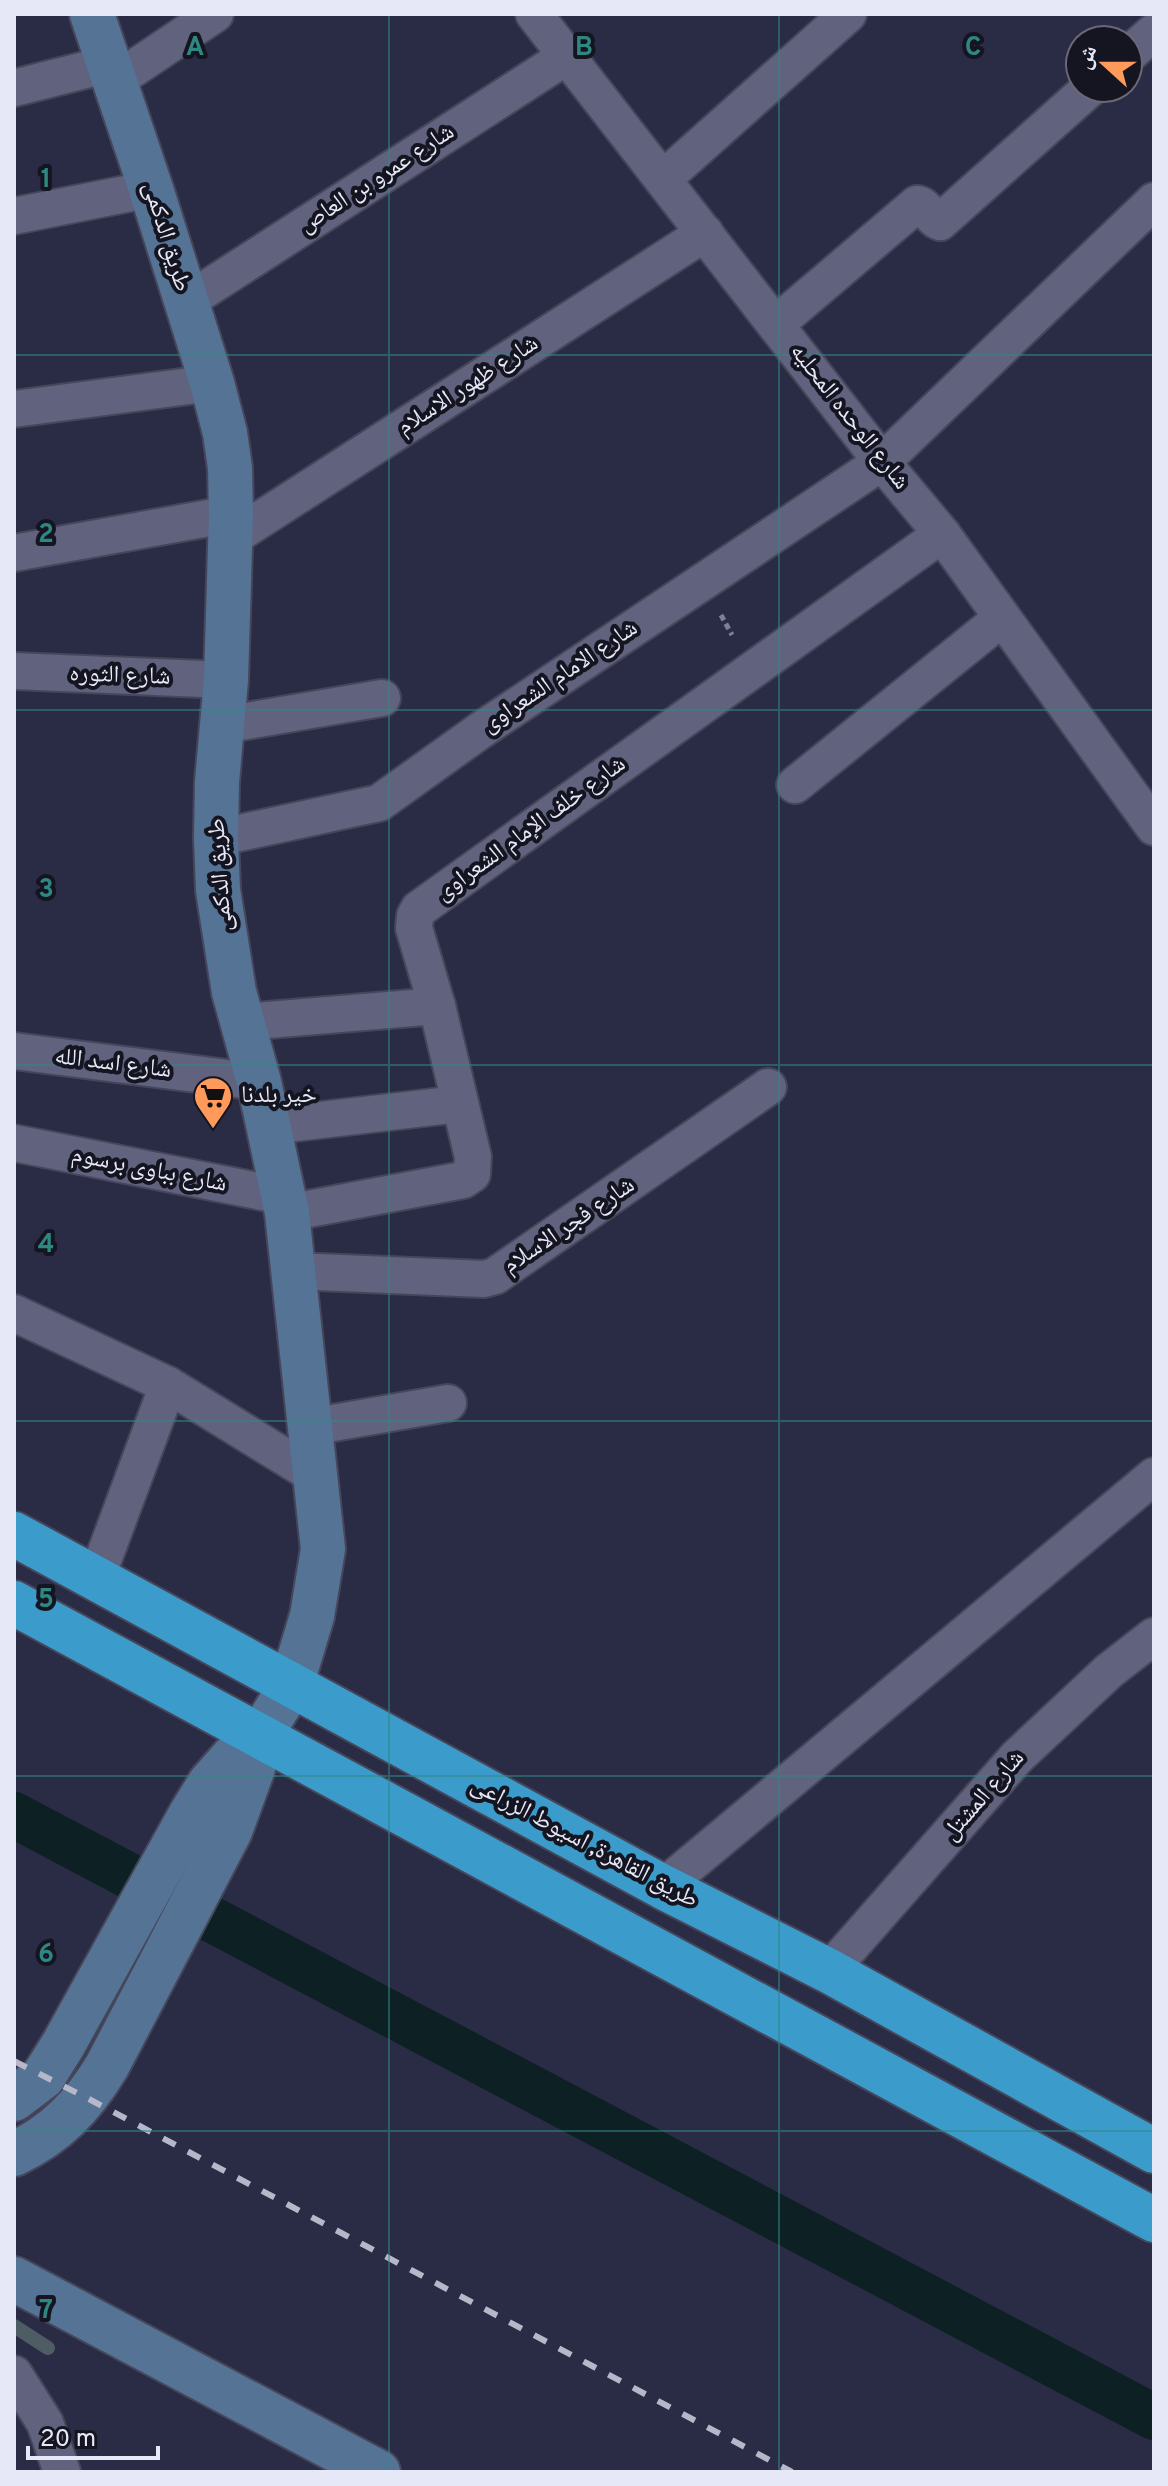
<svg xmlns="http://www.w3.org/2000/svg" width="1168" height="2486" viewBox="0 0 1168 2486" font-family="Overpass,'Noto Naskh Arabic',sans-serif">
	<rect width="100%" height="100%" fill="#2a2b44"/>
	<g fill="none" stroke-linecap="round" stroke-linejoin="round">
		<!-- stream -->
		<polyline stroke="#4e5c63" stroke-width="14" points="14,2326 48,2348"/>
		<!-- canal -->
		<polyline stroke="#0d2023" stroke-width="46" points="14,1815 1154,2417"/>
		<!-- street casing -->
		<g stroke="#46465b" stroke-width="40">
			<g id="street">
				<polyline points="534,14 882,462 942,534 1154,827"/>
				<polyline points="1128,55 1154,32"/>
				<polyline points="115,81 215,14"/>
				<polyline points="14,88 109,64"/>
				<polyline points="663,179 848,14"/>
				<polyline points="14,216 151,189"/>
				<polyline points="186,302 567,56"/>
				<path d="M 776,324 L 917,204 C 927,205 930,219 940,222 L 1090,88"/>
				<polyline points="14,409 212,383"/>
				<polyline points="230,539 705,233"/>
				<polyline points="14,553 231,514"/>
				<polyline points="14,671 226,680"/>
				<polyline points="223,725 382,698"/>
				<polyline points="795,785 1002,618"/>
				<polyline points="216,838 379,803 481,730 882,462 1154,201"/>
				<polyline points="243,1022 437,1006"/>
				<polyline points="14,1051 259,1082"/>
				<polyline points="269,1126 459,1104"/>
				<polyline points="14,1143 283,1196"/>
				<polyline points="287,1213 463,1180 472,1174 473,1157 437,1006 414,928 415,916 419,909 942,534"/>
				<polyline points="294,1271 484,1279 495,1276 768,1087"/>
				<polyline points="14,1313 168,1385 314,1475"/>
				<polyline points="310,1427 448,1403"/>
				<polyline points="96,1579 168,1385"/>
				<polyline points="663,1887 1154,1476"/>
				<polyline points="829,1971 1017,1757 1109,1671 1154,1636"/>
				<polyline points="14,2374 45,2423 62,2472"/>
			</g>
		</g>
		<!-- secondary casing -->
		<g stroke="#46465b" stroke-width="48">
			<g id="secondary">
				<polyline points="14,2099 43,2077 63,2045 192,1812 210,1783 233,1757 260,1736 291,1686 312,1616 323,1549 287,1213 259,1082 234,992 218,890 216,838 217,782 226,680 231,514 230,468 225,433 212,383 151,189 92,14"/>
				<path d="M 14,2154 C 56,2134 83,2106 107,2066 L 230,1831 L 253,1768 L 260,1736"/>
				<polyline points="14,2279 378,2472"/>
			</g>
		</g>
		<!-- highway casing -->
		<g stroke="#46465b" stroke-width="48">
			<g id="highway">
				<polyline points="14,1534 663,1887 829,1971 1154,2151"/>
				<polyline points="14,1603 1154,2220"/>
			</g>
		</g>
		<!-- path -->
		<polyline stroke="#7e7f94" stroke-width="5" stroke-dasharray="6 4" stroke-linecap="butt" points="721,615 732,635"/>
		<!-- street -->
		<use href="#street" stroke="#60627e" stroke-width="36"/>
		<!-- secondary -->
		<use href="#secondary" stroke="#557395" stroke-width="44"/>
		<!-- highway -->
		<use href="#highway" stroke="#3b9bca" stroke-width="44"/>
		<!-- rail -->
		<polyline stroke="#b6b8ca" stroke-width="6" stroke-dasharray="14 14" stroke-linecap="butt" points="14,2061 87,2098 792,2472"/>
	</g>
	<!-- grid -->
	<path fill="none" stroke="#2f8783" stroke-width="2" stroke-opacity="0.55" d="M 389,14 L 389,2472M 779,14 L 779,2472M 14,355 L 1154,355M 14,710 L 1154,710M 14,1065 L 1154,1065M 14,1421 L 1154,1421M 14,1776 L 1154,1776M 14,2131 L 1154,2131"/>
	<!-- icons -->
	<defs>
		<g id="supermarket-pin" transform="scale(2)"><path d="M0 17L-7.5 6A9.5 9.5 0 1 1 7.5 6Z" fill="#ff9a5b" stroke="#141520"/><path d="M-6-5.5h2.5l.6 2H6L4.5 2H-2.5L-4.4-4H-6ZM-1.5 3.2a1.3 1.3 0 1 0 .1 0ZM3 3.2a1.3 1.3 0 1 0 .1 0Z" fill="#111"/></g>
	</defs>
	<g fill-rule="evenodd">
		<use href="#supermarket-pin" x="213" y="1096"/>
	</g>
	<g text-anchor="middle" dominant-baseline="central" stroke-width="8" stroke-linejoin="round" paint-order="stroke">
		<!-- street labels -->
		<g font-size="24" fill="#e6e8f8" stroke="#141520">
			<text transform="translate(377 179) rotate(-33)">شارع عمرو بن العاص</text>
			<text transform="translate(166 237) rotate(73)">طريق الدكمى</text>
			<text transform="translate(468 386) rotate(-33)">شارع ظهور الاسلام</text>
			<text transform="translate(849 417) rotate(52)">شارع الوحده المحليه</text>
			<text transform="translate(120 676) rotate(2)">شارع الثوره</text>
			<text transform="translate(560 677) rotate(-34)">شارع الامام الشعراوى</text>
			<text transform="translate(531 829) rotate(-36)">شارع خلف الإمام الشعراوى</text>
			<text transform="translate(221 875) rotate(-94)">طريق الدكمى</text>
			<text transform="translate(113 1064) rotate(7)">شارع اسد الله</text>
			<text transform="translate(149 1170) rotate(11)">شارع بباوى برسوم</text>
			<text transform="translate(569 1226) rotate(-34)">شارع فجر الاسلام</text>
			<text transform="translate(984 1796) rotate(-49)">شارع المشتل</text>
			<text transform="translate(584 1843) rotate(28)">طريق القاهرة, اسيوط الزراعى</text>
		</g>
		<!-- poi labels -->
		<g font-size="24" fill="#e6e8f8" stroke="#141520" text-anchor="start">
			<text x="241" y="1096">خير بلدنا</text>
		</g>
	</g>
	<g font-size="26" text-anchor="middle" font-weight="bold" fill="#2f8783" stroke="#141520" stroke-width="8" stroke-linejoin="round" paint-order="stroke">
		<text x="195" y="55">A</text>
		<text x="584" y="55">B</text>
		<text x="973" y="55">C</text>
		<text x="46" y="187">1</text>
		<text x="46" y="542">2</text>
		<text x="46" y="897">3</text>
		<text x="46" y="1252">4</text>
		<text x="46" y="1607">5</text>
		<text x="46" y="1962">6</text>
		<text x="46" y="2318">7</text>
	</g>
	<!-- border -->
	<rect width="1168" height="2486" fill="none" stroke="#e6e8f8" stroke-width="32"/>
	<!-- north arrow -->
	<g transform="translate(1104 64) rotate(291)"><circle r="38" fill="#141520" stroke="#686976" stroke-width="2"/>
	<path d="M0-6L14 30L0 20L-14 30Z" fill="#ff9a5b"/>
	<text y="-12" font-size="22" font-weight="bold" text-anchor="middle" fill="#e6e8f8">ش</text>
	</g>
	<!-- scale -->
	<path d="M28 2446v12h130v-12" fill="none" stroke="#e6e8f8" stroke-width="4"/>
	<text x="40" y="2446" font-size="24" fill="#e6e8f8" stroke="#141520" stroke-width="6" paint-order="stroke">20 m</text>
</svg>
